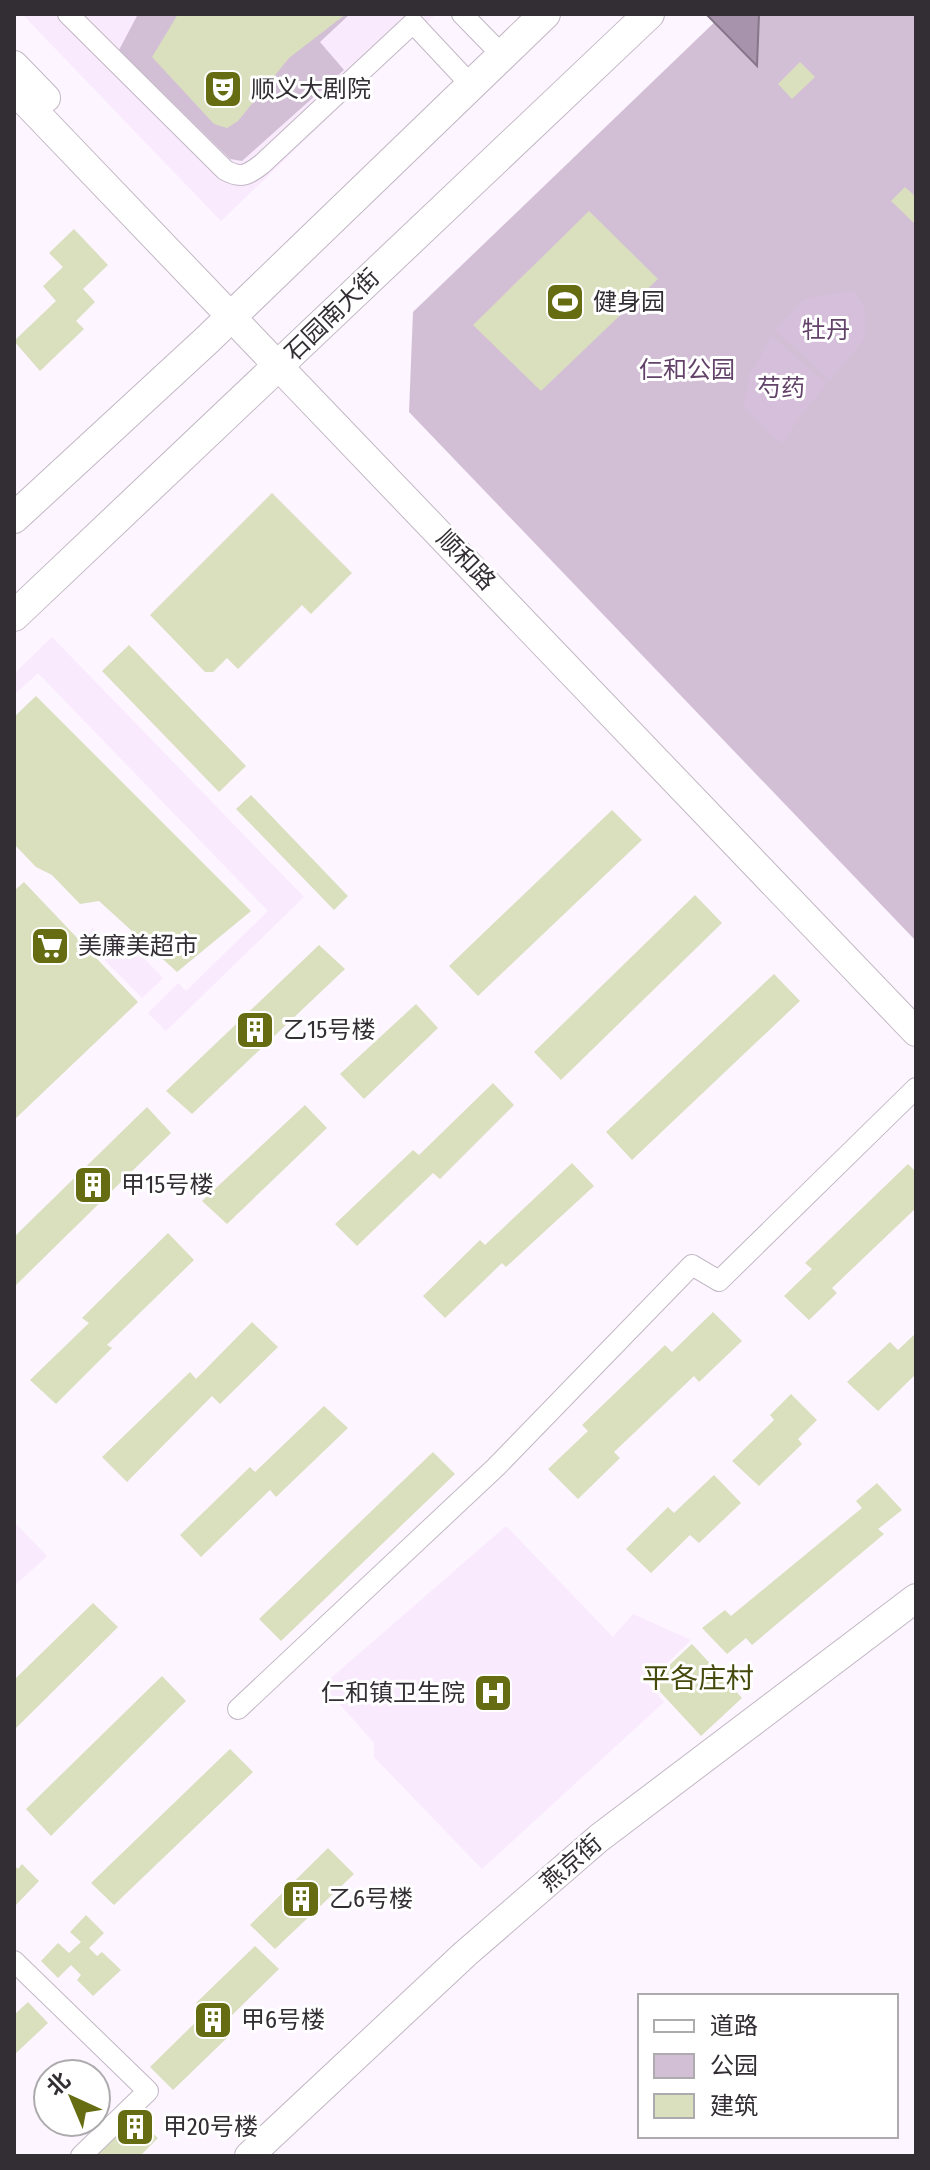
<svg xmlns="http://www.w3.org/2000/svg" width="930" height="2170" viewBox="0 0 930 2170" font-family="'Fira Sans Condensed','Noto Sans SC',sans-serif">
	<rect width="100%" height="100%" fill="#fdf5ff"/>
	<!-- built -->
	<g fill="#f9eafd">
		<polygon points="22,14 436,14 221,221"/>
		<polygon points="52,637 304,897 166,1031 148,1013 178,983 186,991 268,911 38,673 14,695 14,674"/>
		<polygon points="93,928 114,951 126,940 163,978 142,998 83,938"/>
		<polygon points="14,1522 47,1556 14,1586"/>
		<polygon points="506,1526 613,1637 633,1614 691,1640 647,1683 664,1702 482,1869 374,1757 374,1743 323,1685"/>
	</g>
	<!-- green -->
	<g fill="#d2bfd6">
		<polygon points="138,14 350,14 320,42 344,70 242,161 230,159 119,50"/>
		<polygon points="723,14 916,14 916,941 409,412 413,312"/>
	</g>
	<!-- forest -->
	<g fill="#d5bfda">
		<polygon points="854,290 865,308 866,337 830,381 775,330 803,299"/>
		<polygon points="772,336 827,384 800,416 783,443 768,433 744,407 750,373"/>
	</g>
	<!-- water -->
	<polygon fill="#a893ad" stroke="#857588" stroke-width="2" points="706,14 759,14 757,66"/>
	<!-- building -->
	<g fill="#dadfbe">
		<polygon points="178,14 346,14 289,58 238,121 227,128 214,124 152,57"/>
		<polygon points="800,62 815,77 792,99 778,84"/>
		<polygon points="905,187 916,197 916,225 891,201"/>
		<polygon points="589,211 658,279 541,391 473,325"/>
		<polygon points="74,229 108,265 83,289 95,302 76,321 84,329 40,371 14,341 56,301 43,286 63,267 49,253"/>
		<polygon points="272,493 352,573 311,614 302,605 238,669 227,658 213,672 205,672 150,615"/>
		<polygon points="129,645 246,766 219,792 102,671"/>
		<polygon points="36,696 251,911 177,972 99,901 80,904 52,875 36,867 14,844 14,717"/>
		<polygon points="251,795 348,896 334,910 236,809"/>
		<polygon points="612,810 642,840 478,996 449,966"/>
		<polygon points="24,882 138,1002 14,1120 14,891"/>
		<polygon points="695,895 722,923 561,1080 534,1052"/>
		<polygon points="319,945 345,969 192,1114 166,1091"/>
		<polygon points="774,974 800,1001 632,1160 606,1132"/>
		<polygon points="416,1004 438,1028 364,1099 340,1074"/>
		<polygon points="493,1083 514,1105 440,1179 433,1173 357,1246 335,1224 413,1150 419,1155"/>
		<polygon points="305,1105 327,1128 227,1224 202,1201"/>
		<polygon points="147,1107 171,1133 14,1287 14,1237"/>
		<polygon points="572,1163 594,1186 506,1267 502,1263 445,1318 423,1296 480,1240 485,1245"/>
		<polygon points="908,1164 916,1172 916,1208 832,1288 837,1293 809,1320 784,1296 812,1269 805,1263"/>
		<polygon points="168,1233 194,1260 107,1345 112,1348 56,1404 30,1380 89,1323 82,1318"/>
		<polygon points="713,1312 742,1341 699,1382 694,1376 614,1452 620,1458 578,1499 548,1469 588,1431 582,1425 665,1345 672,1352"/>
		<polygon points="252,1322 278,1347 220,1404 212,1396 127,1482 102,1457 190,1372 196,1379"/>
		<polygon points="916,1333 916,1374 878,1411 847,1382 890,1342 898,1350"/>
		<polygon points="791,1394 817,1420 798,1439 802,1444 759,1486 732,1461 774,1420 770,1415"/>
		<polygon points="324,1406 348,1428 276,1497 270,1490 201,1557 180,1535 250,1467 255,1472"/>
		<polygon points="433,1452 455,1474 281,1641 259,1619"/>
		<polygon points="714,1475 741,1503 699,1543 690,1535 651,1573 626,1549 668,1507 674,1513"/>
		<polygon points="877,1483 902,1510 878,1529 884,1534 752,1645 746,1638 727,1654 702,1628 725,1610 731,1616 862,1508 856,1501"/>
		<polygon points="93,1603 118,1627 14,1730 14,1680"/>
		<polygon points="692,1644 742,1698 701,1736 651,1682"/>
		<polygon points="162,1676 186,1701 51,1836 26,1809"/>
		<polygon points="230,1749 253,1772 114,1905 91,1883"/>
		<polygon points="328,1848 354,1874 275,1949 250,1925"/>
		<polygon points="22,1864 39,1881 14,1907 14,1865 18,1869"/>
		<polygon points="86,1915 104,1933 89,1948 97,1956 102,1952 121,1970 93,1996 77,1980 81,1975 71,1965 58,1978 41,1961 58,1943 69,1953 81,1942 70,1932"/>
		<polygon points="255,1946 279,1969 220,2027 229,2036 173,2090 150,2067 206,2012 196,2003"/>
		<polygon points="28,2002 48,2023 14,2055 14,2015"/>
		<polygon points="134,2116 158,2138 140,2156 94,2156"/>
	</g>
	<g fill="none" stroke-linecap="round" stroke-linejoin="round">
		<!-- minor casing -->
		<g stroke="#c2b7c4" stroke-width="22">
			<g id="minor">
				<path d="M 68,14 L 225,170 C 241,179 248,175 262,164 L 413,23 L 471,85"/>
				<polyline points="462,14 502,55"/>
				<polyline points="238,1709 496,1467 692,1265 719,1281 916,1088"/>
				<polyline points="14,1961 148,2091 81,2156"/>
			</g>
		</g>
		<!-- secondary casing -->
		<g stroke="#c2b7c4" stroke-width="30">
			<g id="secondary">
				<polyline points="14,65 46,98"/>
				<polyline points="14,90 916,1032"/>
				<polyline points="249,2156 465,1954 599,1838 916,1598"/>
			</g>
		</g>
		<!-- primary casing -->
		<g stroke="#c2b7c4" stroke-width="32">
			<g id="primary">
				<polyline points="14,518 207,340 545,14"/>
				<polyline points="14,616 649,14"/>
			</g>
		</g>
		<!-- minor -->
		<use href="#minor" stroke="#fff" stroke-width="20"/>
		<!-- secondary -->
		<use href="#secondary" stroke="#fff" stroke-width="28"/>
		<!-- primary -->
		<use href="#primary" stroke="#fff" stroke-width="30"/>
	</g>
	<!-- icons -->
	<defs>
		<g id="theatre-square" transform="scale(2)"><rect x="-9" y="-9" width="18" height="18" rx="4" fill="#666c11" stroke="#fff"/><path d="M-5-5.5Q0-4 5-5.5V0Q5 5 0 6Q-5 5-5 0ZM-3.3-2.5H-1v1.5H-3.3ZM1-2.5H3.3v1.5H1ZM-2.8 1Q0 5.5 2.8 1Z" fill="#fff"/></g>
		<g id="stadium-square" transform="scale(2)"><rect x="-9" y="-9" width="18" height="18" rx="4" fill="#666c11" stroke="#fff"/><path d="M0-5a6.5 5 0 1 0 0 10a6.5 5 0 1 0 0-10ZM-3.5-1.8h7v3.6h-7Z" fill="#fff"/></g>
		<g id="supermarket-square" transform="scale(2)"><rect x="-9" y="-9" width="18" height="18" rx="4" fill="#666c11" stroke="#fff"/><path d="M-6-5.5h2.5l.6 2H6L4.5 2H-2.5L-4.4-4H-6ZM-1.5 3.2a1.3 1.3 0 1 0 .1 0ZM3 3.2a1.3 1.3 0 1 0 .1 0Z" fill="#fff"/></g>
		<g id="building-square" transform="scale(2)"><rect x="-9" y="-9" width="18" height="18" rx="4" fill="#666c11" stroke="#fff"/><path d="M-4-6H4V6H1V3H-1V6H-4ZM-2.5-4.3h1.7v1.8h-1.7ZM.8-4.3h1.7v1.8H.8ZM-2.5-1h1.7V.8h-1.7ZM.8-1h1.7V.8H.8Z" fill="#fff"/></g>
		<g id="hospital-square" transform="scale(2)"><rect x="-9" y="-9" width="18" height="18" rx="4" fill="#666c11" stroke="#fff"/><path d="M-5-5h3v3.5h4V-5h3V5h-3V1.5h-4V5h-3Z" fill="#fff"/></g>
	</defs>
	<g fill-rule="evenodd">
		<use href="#theatre-square" x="223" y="89"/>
		<use href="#stadium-square" x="565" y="302"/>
		<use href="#supermarket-square" x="50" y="946"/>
		<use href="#building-square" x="255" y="1030"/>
		<use href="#building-square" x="93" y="1185"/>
		<use href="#hospital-square" x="493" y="1693"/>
		<use href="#building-square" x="301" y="1899"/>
		<use href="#building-square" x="213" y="2020"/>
		<use href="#building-square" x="135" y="2127"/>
	</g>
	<g text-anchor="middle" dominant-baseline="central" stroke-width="6" stroke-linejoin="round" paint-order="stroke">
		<!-- poi labels -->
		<g font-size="24" fill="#322e33" stroke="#fff" text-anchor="start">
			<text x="251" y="89">顺义大剧院</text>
			<text x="593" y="302">健身园</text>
			<text x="78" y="946">美廉美超市</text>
			<text x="283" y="1030">乙15号楼</text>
			<text x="121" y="1185">甲15号楼</text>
			<text x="465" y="1693" text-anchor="end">仁和镇卫生院</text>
			<text x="329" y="1899">乙6号楼</text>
			<text x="241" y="2020">甲6号楼</text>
			<text x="163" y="2127">甲20号楼</text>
		</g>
		<!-- street labels -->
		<g font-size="24" fill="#322e33" stroke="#fff">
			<text transform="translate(332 315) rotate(-44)">石园南大街</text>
			<text transform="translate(466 560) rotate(46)">顺和路</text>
			<text transform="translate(571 1863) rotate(-41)">燕京街</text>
		</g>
		<!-- park labels -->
		<g font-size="24" fill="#63426a" stroke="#fff">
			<text x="826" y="330">牡丹</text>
			<text x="687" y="370">仁和公园</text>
			<text x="781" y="388">芍药</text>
		</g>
		<!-- quarter labels -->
		<g font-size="28" fill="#45490c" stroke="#fff">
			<text x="698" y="1678">平各庄村</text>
		</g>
	</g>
	<!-- border -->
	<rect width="930" height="2170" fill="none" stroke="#322e33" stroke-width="32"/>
	<!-- legend -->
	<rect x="638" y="1994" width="260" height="144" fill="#ffffff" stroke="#adabad" stroke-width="2"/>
	<rect x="654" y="2020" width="40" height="12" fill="#ffffff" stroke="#adabad" stroke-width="2"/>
	<text x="710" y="2034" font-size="24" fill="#322e33">道路</text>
	<rect x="654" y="2054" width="40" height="24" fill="#d2bfd6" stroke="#adabad" stroke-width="2"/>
	<text x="710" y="2074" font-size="24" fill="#322e33">公园</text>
	<rect x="654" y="2094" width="40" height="24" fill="#dadfbe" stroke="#adabad" stroke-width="2"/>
	<text x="710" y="2114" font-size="24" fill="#322e33">建筑</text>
	<!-- north arrow -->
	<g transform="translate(72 2098) rotate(316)"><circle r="38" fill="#ffffff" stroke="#adabad" stroke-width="2"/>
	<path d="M0-6L14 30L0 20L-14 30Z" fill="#666c11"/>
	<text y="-12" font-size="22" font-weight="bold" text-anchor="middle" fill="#322e33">北</text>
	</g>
</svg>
